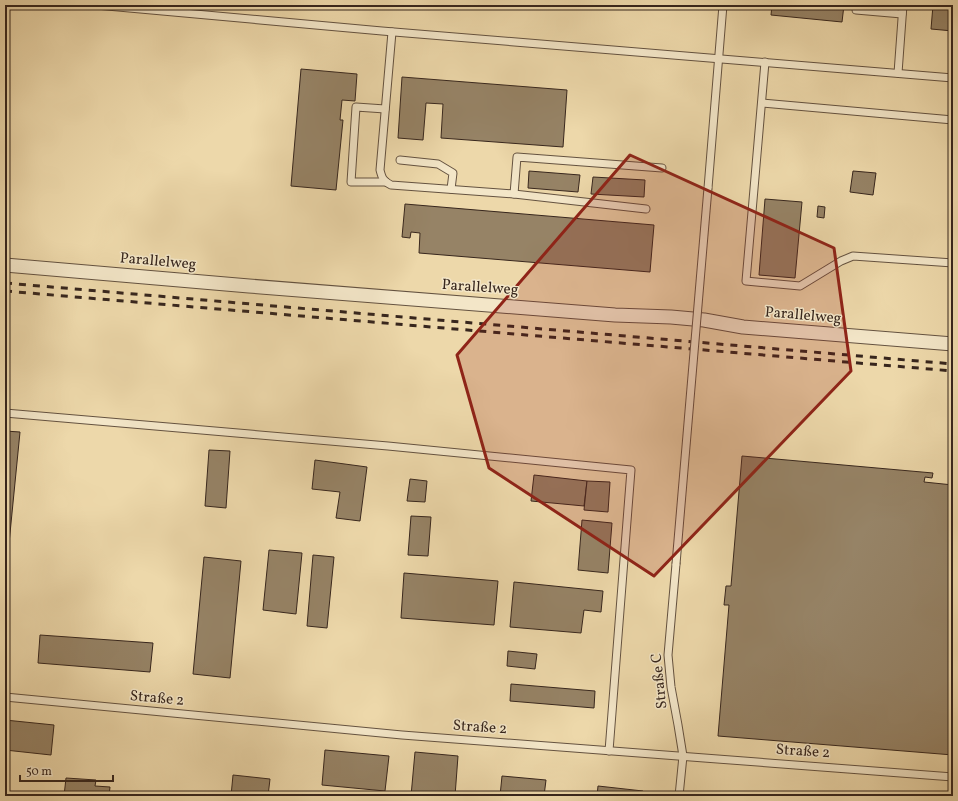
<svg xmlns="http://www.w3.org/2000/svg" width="958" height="801" viewBox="0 0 958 801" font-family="Vollkorn,serif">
	<rect width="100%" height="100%" fill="#edd8aa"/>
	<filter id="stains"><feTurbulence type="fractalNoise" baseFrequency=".005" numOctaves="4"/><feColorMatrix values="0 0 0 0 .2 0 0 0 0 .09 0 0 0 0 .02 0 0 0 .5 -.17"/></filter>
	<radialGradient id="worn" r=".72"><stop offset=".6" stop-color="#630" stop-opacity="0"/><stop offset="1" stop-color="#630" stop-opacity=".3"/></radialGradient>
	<!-- building -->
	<g fill="#968366" stroke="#37261d">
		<polygon points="650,5 670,5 670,7"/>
		<polygon points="772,5 844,5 842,22 771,15"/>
		<polygon points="933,5 953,5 953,31 931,29"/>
		<polygon points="301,69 357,74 355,101 342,100 340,120 343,120 336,190 291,186"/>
		<polygon points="402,77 567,90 563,147 441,138 443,104 426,103 423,140 398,138"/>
		<polygon points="529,171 580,175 578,192 528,188"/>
		<polygon points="853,171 876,173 873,195 850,192"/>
		<polygon points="593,177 645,180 644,197 591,194"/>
		<polygon points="765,199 802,202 795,278 759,275"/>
		<polygon points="405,204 654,225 650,272 419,253 420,233 411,232 410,238 402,237"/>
		<polygon points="818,206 825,207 824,218 817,217"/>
		<polygon points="5,431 20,432 5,584"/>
		<polygon points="209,450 230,451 226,508 205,506"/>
		<polygon points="742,456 933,473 932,478 925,477 924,482 953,485 953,755 718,736 729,605 724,605 726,586 731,586"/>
		<polygon points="315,460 367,467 360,521 336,518 340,492 312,489"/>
		<polygon points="534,475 587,481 584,506 531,501"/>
		<polygon points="410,479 427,481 425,502 407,501"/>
		<polygon points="587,481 610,482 608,512 584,510"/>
		<polygon points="411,516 431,517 428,556 408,555"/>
		<polygon points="582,520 612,523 608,573 578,570"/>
		<polygon points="269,550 302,553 296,614 263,610"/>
		<polygon points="313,555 334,557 327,628 307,626"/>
		<polygon points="204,557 241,561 230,678 193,674"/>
		<polygon points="404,573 498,581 494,625 401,618"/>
		<polygon points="514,582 603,591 601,612 584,610 581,633 510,627"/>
		<polygon points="40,635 153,643 150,672 38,663"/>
		<polygon points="508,651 537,654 535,669 507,666"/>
		<polygon points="511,684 595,691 594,708 510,701"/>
		<polygon points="5,720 54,725 51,755 5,750"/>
		<polygon points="325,750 389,756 385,791 322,785"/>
		<polygon points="415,752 458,756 455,796 411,796"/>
		<polygon points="233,775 270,779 268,796 231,796"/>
		<polygon points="502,776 546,780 544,796 500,796"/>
		<polygon points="66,778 96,780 95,786 110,787 109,796 64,796"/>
		<polygon points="598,786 643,791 643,796 597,796"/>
		<polygon points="732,792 780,796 729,796 729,794 732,794"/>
		<polygon points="143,794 159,796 142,796"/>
	</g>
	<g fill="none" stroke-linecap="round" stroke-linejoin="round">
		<!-- service casing -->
		<g stroke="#645240" stroke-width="9">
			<g id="service">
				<polyline points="96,5 382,31 953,78"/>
				<polyline points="856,10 902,14"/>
				<path d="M 392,32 L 380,170 C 382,178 383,181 391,185 L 514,194 L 646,209"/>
				<polyline points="765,62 746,281 800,286 841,261 853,256 953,263"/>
				<polyline points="898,73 903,5"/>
				<polyline points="762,103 953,120"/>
				<polyline points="385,109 356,107 351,182 386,182"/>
				<polyline points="400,160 438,164 453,173 451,189"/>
				<polyline points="708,188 723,5"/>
				<polyline points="514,194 517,157 662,168"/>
				<polyline points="5,413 388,446 631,470 609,751"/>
				<polyline points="676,564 668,655 671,687 678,725 683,756 679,796"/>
				<polyline points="5,697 402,735 953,777"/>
			</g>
		</g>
		<!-- minor casing -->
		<g stroke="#645240" stroke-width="15">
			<polyline id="minor" points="5,265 249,286 615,315 671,317 704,320 743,327 953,344"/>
		</g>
		<!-- service -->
		<use href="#service" stroke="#f3e6c8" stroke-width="7"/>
		<!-- minor -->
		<use href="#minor" stroke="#f3e6c8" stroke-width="13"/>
		<!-- rail -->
		<g stroke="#37261d" stroke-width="3" stroke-dasharray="7 7" stroke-linecap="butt">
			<polyline points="5,283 953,364"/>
			<polyline points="5,291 953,371"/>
		</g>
		<!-- service-bridge casing -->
		<g stroke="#645240" stroke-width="9" stroke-linecap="butt">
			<polyline id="service-bridge" points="676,564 708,188"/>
		</g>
		<!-- service-bridge -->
		<use href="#service-bridge" stroke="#f3e6c8" stroke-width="7"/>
	</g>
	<!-- marked area -->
	<path fill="#8f2418" fill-opacity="0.2" stroke="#8f2418" stroke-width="3" stroke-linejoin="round" d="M 630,155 L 834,248 L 851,371 L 654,576 L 489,468 L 457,355 Z"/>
	<g text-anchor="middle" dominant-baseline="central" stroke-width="3" stroke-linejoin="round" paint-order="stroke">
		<!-- street labels -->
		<g font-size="15" fill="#37261d" stroke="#f3e6c8">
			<text transform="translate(158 262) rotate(5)">Parallelweg</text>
			<text transform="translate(480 288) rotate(4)">Parallelweg</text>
			<text transform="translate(803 316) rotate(5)">Parallelweg</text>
			<text transform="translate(660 681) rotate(-96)">Straße C</text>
			<text transform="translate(157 699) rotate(5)">Straße 2</text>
			<text transform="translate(480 728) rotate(4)">Straße 2</text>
			<text transform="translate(803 752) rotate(4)">Straße 2</text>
		</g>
	</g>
	<!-- margin -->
	<rect width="958" height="801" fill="none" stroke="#edd8aa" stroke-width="20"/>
	<rect x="6" y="6" width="946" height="789" fill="none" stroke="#37261d" stroke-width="2"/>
	<rect x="10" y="10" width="938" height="781" fill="none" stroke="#37261d"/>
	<!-- scale -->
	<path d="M20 775v6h93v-6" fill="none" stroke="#37261d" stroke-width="2"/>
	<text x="26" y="775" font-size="12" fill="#37261d" stroke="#f3e6c8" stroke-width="3" paint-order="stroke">50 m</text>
	<rect width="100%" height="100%" filter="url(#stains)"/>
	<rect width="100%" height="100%" fill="url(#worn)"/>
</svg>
